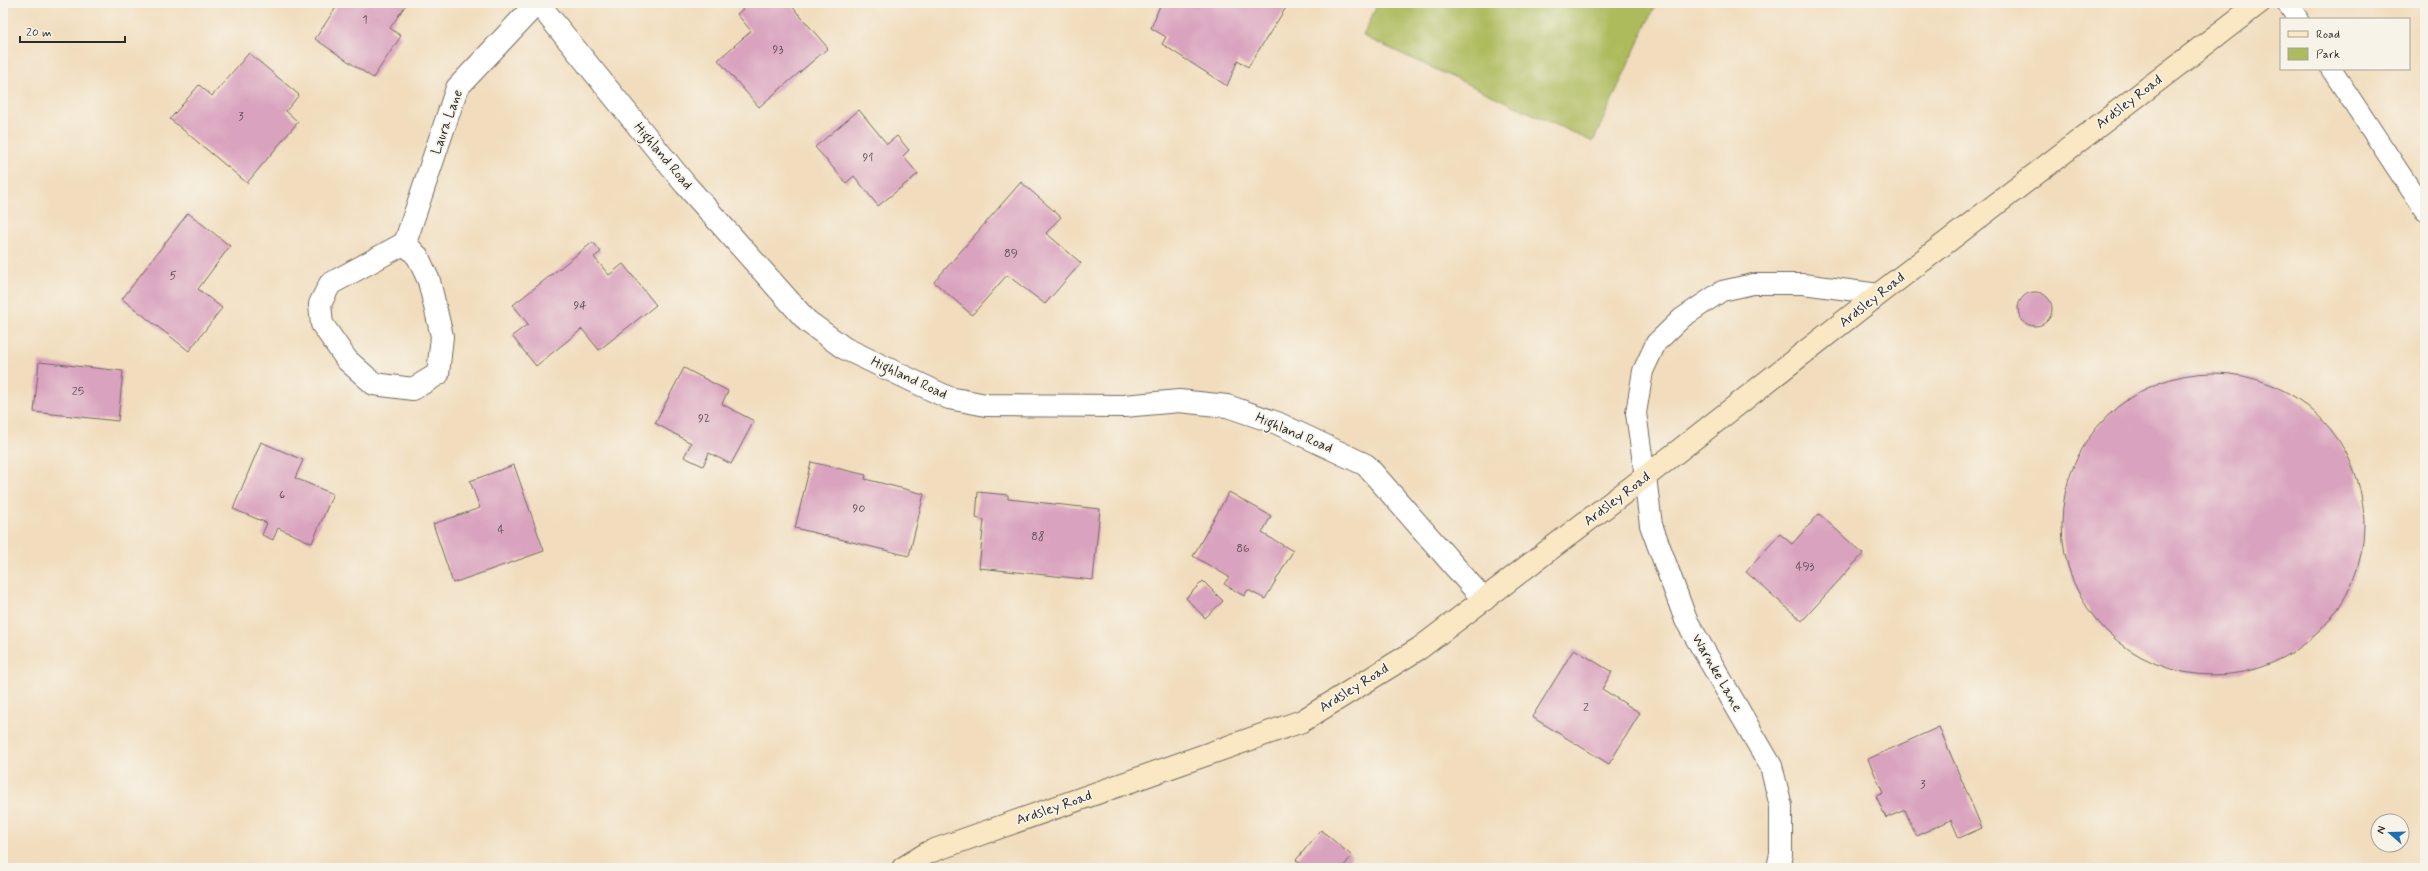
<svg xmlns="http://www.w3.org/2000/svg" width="2428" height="871" viewBox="0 0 2428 871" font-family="Mynerve,sans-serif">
	<rect width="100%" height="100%" fill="#f7f3e8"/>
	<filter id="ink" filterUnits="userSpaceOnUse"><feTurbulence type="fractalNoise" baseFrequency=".025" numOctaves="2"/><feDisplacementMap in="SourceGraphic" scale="8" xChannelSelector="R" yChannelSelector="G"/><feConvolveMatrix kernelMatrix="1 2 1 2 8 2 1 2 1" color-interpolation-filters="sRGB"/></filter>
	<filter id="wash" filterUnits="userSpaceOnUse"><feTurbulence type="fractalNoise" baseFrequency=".012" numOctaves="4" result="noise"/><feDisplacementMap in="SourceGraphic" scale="16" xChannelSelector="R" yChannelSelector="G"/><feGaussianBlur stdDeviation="0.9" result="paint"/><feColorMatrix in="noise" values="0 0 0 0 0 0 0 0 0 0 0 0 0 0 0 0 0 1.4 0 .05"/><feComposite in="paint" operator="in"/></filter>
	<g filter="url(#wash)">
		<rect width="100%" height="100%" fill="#f1ddbd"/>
		<!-- green -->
		<polygon fill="#adbb5d" stroke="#6c7344" points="1378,3 1656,3 1593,142 1363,36"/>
		<g id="blocks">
			<!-- building -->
			<g fill="#d9a2be">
				<polygon points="339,3 407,3 390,28 401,36 373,78 315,39"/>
				<polygon points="750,3 789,3 828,48 759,107 718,60 751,31 737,14"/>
				<polygon points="1161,3 1289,3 1248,67 1238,60 1227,86 1162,44 1166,37 1151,28"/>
				<polygon points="249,53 299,95 286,111 298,122 247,183 170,119 199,85 212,96"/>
				<polygon points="859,110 887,144 897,136 909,150 903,156 918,174 878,206 854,176 846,183 815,147"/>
				<polygon points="1021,182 1061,217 1046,233 1081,263 1045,304 1007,275 972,315 934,282"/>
				<polygon points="188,213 230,246 198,289 222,308 189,351 122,299"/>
				<polygon points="593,242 601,252 594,257 609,275 623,264 656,305 599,350 582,329 536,366 512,336 528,324 513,305"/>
				<circle cx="2035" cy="309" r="17"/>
				<polygon points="39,362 123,371 118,421 34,412"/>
				<polygon points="684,368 728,391 722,404 754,421 731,464 709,453 703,466 684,457 691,443 655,423"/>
				<circle cx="2213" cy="524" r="151"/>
				<polygon points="261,442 303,460 295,478 333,494 312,543 278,528 273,540 262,535 267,523 233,509"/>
				<polygon points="811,462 866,475 865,479 924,494 909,556 795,528"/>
				<polygon points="514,465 544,551 453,583 433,524 480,508 470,481"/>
				<polygon points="978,492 1008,495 1008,499 1100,509 1093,580 979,568 984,520 976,518"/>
				<polygon points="1229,492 1271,516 1262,533 1293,551 1265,599 1248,590 1244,596 1224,584 1229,577 1193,556"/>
				<polygon points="1819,514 1863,554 1802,621 1746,572 1780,534 1792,544"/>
				<polygon points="1203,581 1223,601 1205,618 1186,598"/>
				<polygon points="1574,649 1612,672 1602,689 1640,713 1609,764 1532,717"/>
				<polygon points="1939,727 1982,828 1959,838 1951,820 1916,836 1905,810 1886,818 1876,796 1883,793 1868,759"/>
				<polygon points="1321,830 1352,856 1342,868 1305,868 1296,860"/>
			</g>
		</g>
	</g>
	<g filter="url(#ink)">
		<use href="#blocks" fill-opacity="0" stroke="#70695e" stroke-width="1"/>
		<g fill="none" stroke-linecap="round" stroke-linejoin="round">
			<!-- service casing -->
			<g stroke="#70695e" stroke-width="22">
				<g id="service">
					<polyline points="2287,3 2298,19"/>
					<polyline points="2331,69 2425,211"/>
					<polyline points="1645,477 1636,413 1643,371 1656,343 1682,318 1722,291 1753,284 1803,284 1879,294"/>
				</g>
			</g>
			<!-- minor casing -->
			<g stroke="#70695e" stroke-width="24">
				<g id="minor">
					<polygon points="405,243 418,257 429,281 442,336 438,374 413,389 374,384 347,360 322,324 320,304 330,284"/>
					<polyline points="405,243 457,88 537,3"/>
					<polyline points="1645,477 1651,525 1686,620 1771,766 1781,806 1781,854 1778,868"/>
				</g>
			</g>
			<!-- tertiary casing -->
			<g stroke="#70695e" stroke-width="24">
				<polyline id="tertiary" points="538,3 685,184 807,321 844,348 949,398 986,405 1124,406 1179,401 1227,406 1277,423 1366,465 1484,600"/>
			</g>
			<!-- secondary casing -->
			<g stroke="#70695e" stroke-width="24">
				<polyline id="secondary" points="903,868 929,852 1302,721 1420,648 1645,477 1879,294 2259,3"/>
			</g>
			<!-- service -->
			<use href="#service" stroke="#fff" stroke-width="20"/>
			<!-- minor -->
			<use href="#minor" stroke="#fff" stroke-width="22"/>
			<!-- tertiary -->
			<use href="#tertiary" stroke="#fff" stroke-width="22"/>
			<!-- secondary -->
			<use href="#secondary" stroke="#fae7c3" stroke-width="22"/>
		</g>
	</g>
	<g text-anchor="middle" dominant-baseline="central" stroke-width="3.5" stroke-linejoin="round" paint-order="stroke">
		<!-- number labels -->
		<g font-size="12" fill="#564950">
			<text x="365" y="20">1</text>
			<text x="778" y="50">93</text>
			<text x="241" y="117">3</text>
			<text x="868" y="158">91</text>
			<text x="1011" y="254">89</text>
			<text x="173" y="276">5</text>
			<text x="580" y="306">94</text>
			<text x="78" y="392">25</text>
			<text x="704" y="419">92</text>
			<text x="282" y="495">6</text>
			<text x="859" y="509">90</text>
			<text x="501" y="530">4</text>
			<text x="1038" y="537">88</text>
			<text x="1243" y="549">86</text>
			<text x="1805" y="567">493</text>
			<text x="1586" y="708">2</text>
			<text x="1923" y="785">3</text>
		</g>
		<!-- street labels -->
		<g font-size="14" fill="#2b2b2b" stroke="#f7f3e8">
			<text transform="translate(2129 102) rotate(-37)">Ardsley Road</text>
			<text transform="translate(447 122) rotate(-70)">Laura Lane</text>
			<text transform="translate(663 156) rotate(50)">Highland Road</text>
			<text transform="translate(1872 300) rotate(-38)">Ardsley Road</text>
			<text transform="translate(909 378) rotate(25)">Highland Road</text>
			<text transform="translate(1294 433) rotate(23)">Highland Road</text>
			<text transform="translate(1617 499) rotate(-37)">Ardsley Road</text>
			<text transform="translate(1717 673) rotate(60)">Warnke Lane</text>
			<text transform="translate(1354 688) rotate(-32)">Ardsley Road</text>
			<text transform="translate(1054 808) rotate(-19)">Ardsley Road</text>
		</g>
	</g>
	<!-- margin -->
	<rect width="2428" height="871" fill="none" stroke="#f7f3e8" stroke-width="16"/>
	<!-- legend -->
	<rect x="2280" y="18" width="130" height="52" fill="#f7f3e8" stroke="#a5a39c"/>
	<rect x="2288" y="31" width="20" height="6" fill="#fae7c3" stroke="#a5a39c"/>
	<text x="2316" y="38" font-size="12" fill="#2b2b2b">Road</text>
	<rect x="2288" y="48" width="20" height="12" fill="#adbb5d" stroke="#a5a39c"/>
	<text x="2316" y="58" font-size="12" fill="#2b2b2b">Park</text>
	<!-- north arrow -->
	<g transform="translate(2390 833) rotate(290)"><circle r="19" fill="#f7f3e8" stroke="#a5a39c"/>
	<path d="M0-3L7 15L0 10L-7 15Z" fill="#1f6fb2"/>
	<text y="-6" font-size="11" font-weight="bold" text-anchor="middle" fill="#2b2b2b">N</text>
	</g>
	<!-- scale -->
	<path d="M20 36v6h105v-6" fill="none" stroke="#2b2b2b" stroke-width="2"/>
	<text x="26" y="36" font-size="12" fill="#2b2b2b" stroke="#f7f3e8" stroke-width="3" paint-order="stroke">20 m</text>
</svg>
